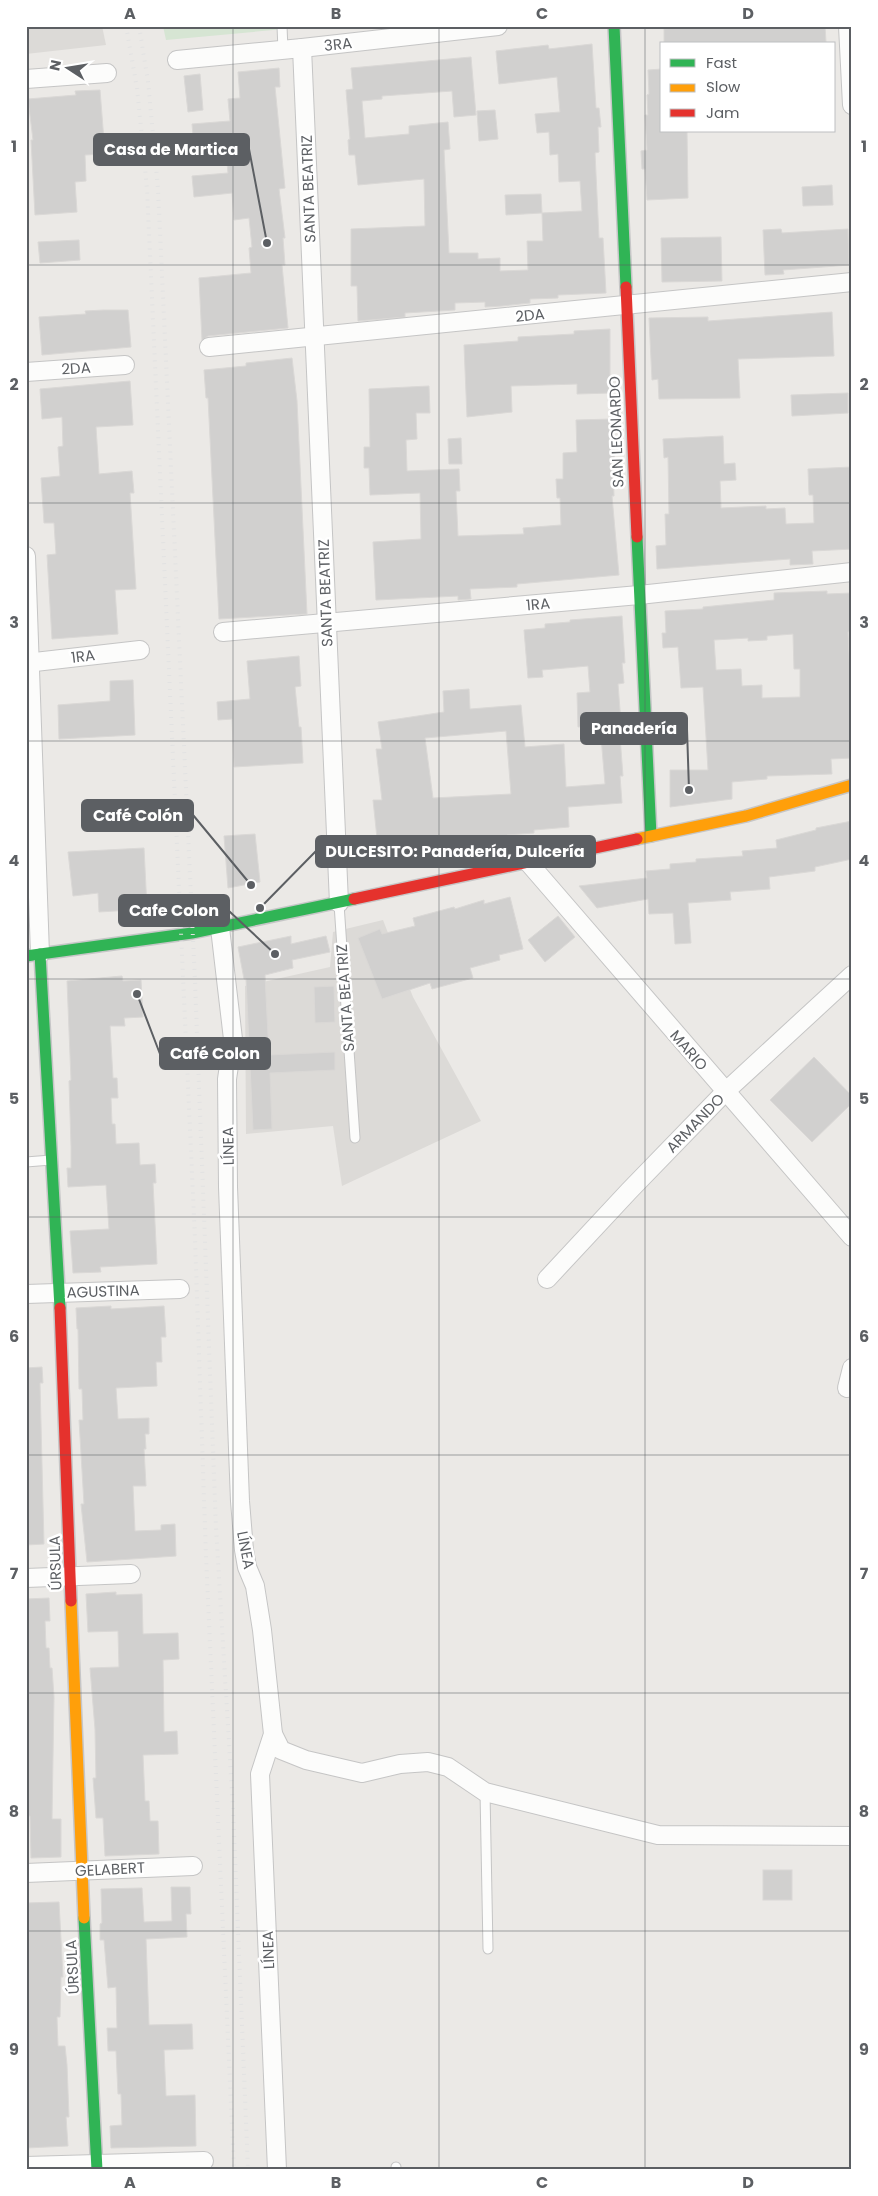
<svg xmlns="http://www.w3.org/2000/svg" width="878" height="2196" viewBox="0 0 878 2196" font-family="Poppins,sans-serif">
	<rect width="100%" height="100%" fill="#ebe9e6"/>
	<!-- industrial -->
	<g fill="#dcdad7">
		<polygon points="26,26 102,26 106,45 26,54"/>
		<polygon points="383,920 413,997 481,1121 342,1186 333,1126 246,1134 245,986 330,967 333,932"/>
	</g>
	<!-- green -->
	<polygon fill="#d6e5d3" points="163,26 317,26 166,40"/>
	<!-- building -->
	<g fill="#d1d0cf" stroke="#dad8d6" fill-rule="evenodd">
		<polygon points="709,26 825,26 826,42 664,44 664,29"/>
		<polygon points="592,44 596,108 599,108 601,127 598,127 599,152 595,153 599,238 603,238 606,293 558,295 558,298 530,299 530,303 502,306 485,307 485,302 455,303 455,310 405,313 405,317 358,321 357,286 351,286 351,229 425,226 424,179 358,185 355,155 349,155 348,140 350,139 346,90 353,89 351,68 471,57 476,115 454,117 452,91 382,96 382,99 362,101 365,138 409,134 409,126 448,122 450,149 444,150 449,253 478,253 478,259 500,258 500,271 528,270 527,241 543,241 542,213 582,211 580,181 559,182 558,154 550,155 549,132 537,133 535,114 560,112 557,77 499,84 496,51 548,45 549,49"/>
		<polygon points="279,68 280,87 275,87 285,188 279,189 285,238 283,238 285,265 282,265 288,328 208,336 202,340 199,278 251,273 249,248 252,247 249,218 234,220 232,193 194,197 192,176 228,173 225,143 194,146 192,124 230,121 228,99 240,98 238,72"/>
		<polygon points="662,69 662,131 687,131 688,198 647,200 645,169 642,169 641,151 647,150 645,115 648,115 647,95 649,94 648,70"/>
		<polygon points="200,74 203,110 188,112 184,76"/>
		<polygon points="100,90 105,154 85,155 86,181 75,182 77,212 35,215 31,140 33,140 28,99 76,95 75,91"/>
		<polygon points="495,110 498,139 479,141 477,111"/>
		<polygon points="832,185 833,205 803,206 802,187"/>
		<polygon points="541,194 542,213 506,215 505,195"/>
		<polygon points="781,229 782,233 848,229 849,265 783,270 784,274 765,275 763,230"/>
		<polygon points="721,237 722,281 662,282 661,238"/>
		<polygon points="79,240 80,260 40,263 38,242"/>
		<polygon points="104,310 128,310 131,347 42,355 39,317 86,314 85,311"/>
		<polygon points="832,312 834,356 738,359 740,398 659,399 658,379 652,380 649,318 708,317 708,321"/>
		<polygon points="610,329 610,393 577,394 577,384 511,386 512,412 467,417 464,345 518,341 518,337 574,334 574,331"/>
		<polygon points="292,358 297,401 307,614 219,619 208,398 206,398 204,370 246,366 246,363"/>
		<polygon points="130,381 133,425 96,427 99,474 132,471 134,493 130,493 136,589 115,590 118,634 52,639 47,555 56,554 54,523 44,523 41,478 60,476 58,447 63,446 62,417 42,419 40,389"/>
		<polygon points="429,386 430,413 416,413 417,439 406,440 407,471 459,469 460,491 456,491 458,536 524,534 523,528 561,525 560,498 557,498 556,479 563,479 563,453 577,452 576,420 613,419 615,472 613,472 614,496 612,496 619,575 517,584 517,587 470,589 471,599 458,600 458,596 376,600 373,542 421,539 420,493 370,495 369,468 364,468 364,447 370,447 369,389"/>
		<polygon points="848,393 848,413 792,416 791,395"/>
		<polygon points="723,436 724,464 735,463 736,480 720,481 721,508 766,506 766,509 785,508 786,524 814,523 813,495 809,495 808,469 852,467 852,549 812,551 813,564 790,565 790,559 657,569 656,546 666,545 665,514 669,514 668,457 664,458 663,439"/>
		<polygon points="461,438 462,464 449,464 448,439"/>
		<path d="M 827,591 L 827,594 L 852,593 L 852,631 L 848,632 L 850,675 L 852,675 L 852,758 L 831,759 L 832,774 L 767,776 L 767,779 L 732,782 L 732,799 L 670,807 L 670,770 L 708,770 L 703,687 L 681,688 L 678,647 L 663,648 L 662,633 L 666,633 L 665,611 L 703,609 L 703,607 L 774,600 L 774,593 ZM 793,634 L 794,669 L 800,669 L 800,697 L 762,698 L 762,685 L 742,686 L 741,669 L 716,670 L 714,640 L 748,638 L 748,641 L 767,640 L 767,636 Z"/>
		<path d="M 622,616 L 625,663 L 622,663 L 624,683 L 618,684 L 621,723 L 619,723 L 623,776 L 620,776 L 622,803 L 568,807 L 569,827 L 534,830 L 534,833 L 507,835 L 507,839 L 470,841 L 471,849 L 379,857 L 373,800 L 382,800 L 376,749 L 382,749 L 378,722 L 444,712 L 443,691 L 469,689 L 470,709 L 521,705 L 525,747 L 564,744 L 566,787 L 605,784 L 600,725 L 578,727 L 577,693 L 590,692 L 588,666 L 542,670 L 543,677 L 528,678 L 524,630 L 545,628 L 545,624 L 570,622 L 570,620 ZM 506,731 L 511,794 L 433,798 L 425,738 Z"/>
		<polygon points="299,656 301,686 295,687 299,727 301,727 303,763 234,767 232,719 218,720 217,702 250,699 247,661"/>
		<polygon points="133,680 135,735 59,739 58,705 110,701 110,681"/>
		<polygon points="852,821 852,859 815,867 815,871 769,877 770,889 730,892 731,900 688,903 691,943 675,944 673,913 649,914 648,899 597,908 579,886 647,878 646,871 670,869 670,864 696,862 696,859 743,856 742,851 777,848 776,840 816,830 816,828"/>
		<polygon points="255,834 260,882 228,888 224,836"/>
		<polygon points="144,848 147,909 99,912 98,893 73,896 68,852"/>
		<polygon points="510,897 523,949 499,955 500,960 470,968 473,978 432,989 430,983 382,999 358,938 380,929 382,934 415,926 413,918 454,907 455,909 484,900 484,904"/>
		<polygon points="558,916 575,937 545,962 528,940"/>
		<polygon points="291,936 291,944 326,936 330,952 292,960 293,968 265,975 269,1055 335,1052 335,1070 270,1073 272,1129 253,1130 246,979 244,979 238,947"/>
		<polygon points="122,976 123,981 141,980 143,1017 124,1018 125,1026 110,1026 113,1078 117,1078 118,1098 111,1098 112,1124 115,1124 116,1144 139,1143 140,1165 155,1164 156,1183 153,1183 157,1264 100,1267 101,1272 73,1273 70,1231 109,1229 106,1185 68,1187 67,1168 71,1168 71,1146 69,1081 71,1080 67,981"/>
		<polygon points="334,986 335,1022 315,1023 314,987"/>
		<polygon points="814,1057 852,1096 852,1103 812,1142 770,1100"/>
		<polygon points="111,1306 111,1309 164,1306 166,1337 161,1337 162,1362 156,1362 157,1386 116,1388 118,1419 149,1418 149,1434 145,1434 146,1449 144,1449 146,1486 133,1486 135,1531 161,1530 161,1525 175,1524 176,1556 87,1562 81,1504 84,1504 79,1420 83,1420 82,1389 79,1389 78,1329 77,1329 76,1308"/>
		<polygon points="42,1367 43,1383 40,1383 44,1544 26,1545 26,1368"/>
		<polygon points="116,1592 116,1595 142,1594 143,1634 178,1633 179,1659 163,1660 164,1732 177,1731 178,1754 143,1755 145,1801 149,1801 150,1821 158,1821 159,1854 105,1856 103,1818 96,1818 93,1778 96,1778 95,1729 90,1668 119,1667 118,1631 88,1632 86,1594"/>
		<polygon points="49,1598 50,1621 45,1621 46,1648 49,1648 50,1668 52,1668 54,1697 52,1819 61,1819 61,1857 31,1858 30,1816 26,1816 26,1599"/>
		<rect x="763" y="1870" width="29" height="30"/>
		<polygon points="171,1887 190,1887 191,1914 186,1914 187,1937 146,1939 149,2025 192,2024 193,2049 164,2050 166,2096 195,2095 196,2146 111,2148 110,2126 122,2125 121,2094 118,2094 116,2051 108,2051 107,2028 117,2028 116,1987 108,1988 104,1940 100,1940 100,1924 102,1923 101,1889 142,1888 144,1922 172,1921"/>
		<polygon points="59,1902 63,1977 61,1977 60,2017 57,2017 58,2046 65,2046 67,2065 69,2117 66,2117 68,2146 26,2148 26,1903"/>
	</g>
	<g fill="none" stroke-linecap="round" stroke-linejoin="round">
		<!-- lane casing -->
		<g stroke="#c5c5c5" stroke-width="11">
			<g id="lane">
				<polyline points="282,26 283,50"/>
				<polyline points="339,904 355,1138"/>
				<polyline points="26,1162 51,1160"/>
				<polyline points="485,1792 488,1949"/>
				<polyline points="396,2170 396,2167"/>
			</g>
		</g>
		<!-- street casing -->
		<g stroke="#c5c5c5" stroke-width="20">
			<g id="street">
				<polyline points="848,26 852,105"/>
				<polyline points="302,48 339,903"/>
				<polyline points="177,60 302,48 498,26"/>
				<polyline points="26,79 107,73"/>
				<polyline points="209,347 852,282"/>
				<polyline points="26,372 125,365"/>
				<polyline points="26,556 40,954"/>
				<polyline points="223,632 639,595 852,572"/>
				<polyline points="26,663 140,650"/>
				<polyline points="527,861 852,1237"/>
				<polyline points="220,928 233,1039 227,1079 228,1187 240,1501 244,1550 247,1567 255,1586 262,1630 273,1734 260,1774 277,2170"/>
				<polyline points="547,1279 629,1191 725,1092 852,975"/>
				<polyline points="26,1294 180,1289"/>
				<polyline points="847,1388 852,1368"/>
				<polyline points="26,1578 131,1574"/>
				<polyline points="273,1734 281,1750 306,1760 362,1773 400,1764 428,1762 448,1767 485,1792 658,1835 852,1836"/>
				<polyline points="26,1873 193,1866"/>
				<polyline points="26,2166 204,2161"/>
			</g>
		</g>
		<!-- fast casing -->
		<g stroke="#c6c6c7" stroke-width="14">
			<g id="fast">
				<polyline points="614,26 626,287"/>
				<polyline points="637,537 651,836"/>
				<polyline points="40,954 60,1308"/>
				<polyline points="26,956 192,933 354,899"/>
				<polyline points="84,1918 97,2170"/>
			</g>
		</g>
		<!-- slow casing -->
		<g stroke="#c6c6c7" stroke-width="14">
			<g id="slow">
				<polyline points="637,839 746,816 852,785"/>
				<polyline points="71,1601 84,1918"/>
			</g>
		</g>
		<!-- jam casing -->
		<g stroke="#c6c6c7" stroke-width="14">
			<g id="jam">
				<polyline points="626,287 637,537"/>
				<polyline points="354,899 637,839"/>
				<polyline points="60,1308 71,1601"/>
			</g>
		</g>
		<!-- lane -->
		<use href="#lane" stroke="#fcfcfb" stroke-width="9"/>
		<!-- street -->
		<use href="#street" stroke="#fcfcfb" stroke-width="18"/>
		<!-- fast -->
		<use href="#fast" stroke="#30b455" stroke-width="11"/>
		<!-- slow -->
		<use href="#slow" stroke="#ff9f0a" stroke-width="11"/>
		<!-- jam -->
		<use href="#jam" stroke="#e5322d" stroke-width="11"/>
		<!-- rail -->
		<g stroke="#e2e2e2" stroke-width="4" stroke-dasharray="1 6" stroke-linecap="butt">
			<polyline points="126,26 137,88 147,189 195,1239 206,1556 234,2170"/>
			<polyline points="139,26 148,81 158,189 195,982 216,1528 233,1809 248,2170"/>
		</g>
	</g>
	<!-- grid -->
	<path fill="none" stroke="#5c5f63" stroke-width="1" stroke-opacity="0.55" d="M 233,26 L 233,2170M 439,26 L 439,2170M 645,26 L 645,2170M 26,265 L 852,265M 26,503 L 852,503M 26,741 L 852,741M 26,979 L 852,979M 26,1217 L 852,1217M 26,1455 L 852,1455M 26,1693 L 852,1693M 26,1931 L 852,1931"/>
	<g text-anchor="middle" dominant-baseline="central" stroke-width="5" stroke-linejoin="round" paint-order="stroke">
		<!-- street labels -->
		<g font-size="15" fill="#5c5f63" stroke="#fff">
			<text transform="translate(338 44) rotate(-6)">3RA</text>
			<text transform="translate(308 189) rotate(-92)">SANTA BEATRIZ</text>
			<text transform="translate(530 315) rotate(-6)">2DA</text>
			<text transform="translate(76 368) rotate(-4)">2DA</text>
			<text transform="translate(616 432) rotate(-92)">SAN LEONARDO</text>
			<text transform="translate(325 593) rotate(-92)">SANTA BEATRIZ</text>
			<text transform="translate(538 604) rotate(-5)">1RA</text>
			<text transform="translate(83 656) rotate(-7)">1RA</text>
			<text transform="translate(345 998) rotate(-94)">SANTA BEATRIZ</text>
			<text transform="translate(689 1050) rotate(49)">MARIO</text>
			<text transform="translate(695 1123) rotate(-46)">ARMANDO</text>
			<text transform="translate(228 1146) rotate(-91)">LÍNEA</text>
			<text transform="translate(103 1291) rotate(-2)">AGUSTINA</text>
			<text transform="translate(246 1550) rotate(79)">LÍNEA</text>
			<text transform="translate(55 1563) rotate(-92)">ÚRSULA</text>
			<text transform="translate(110 1869) rotate(-3)">GELABERT</text>
			<text transform="translate(268 1950) rotate(-92)">LÍNEA</text>
			<text transform="translate(72 1967) rotate(-93)">ÚRSULA</text>
		</g>
	</g>
	<!-- callouts -->
	<path fill="none" stroke="#5c5f63" stroke-width="2" d="M267 243L249 149M689 790L687 729M251 885L193 815M260 908L316 851M275 954L229 911M137 994L160 1054"/>
	<g fill="#5c5f63" stroke="#fff" stroke-width="2">
		<circle cx="267" cy="243" r="5"/>
		<circle cx="689" cy="790" r="5"/>
		<circle cx="251" cy="885" r="5"/>
		<circle cx="260" cy="908" r="5"/>
		<circle cx="275" cy="954" r="5"/>
		<circle cx="137" cy="994" r="5"/>
	</g>
	<g fill="#5c5f63" stroke="#5c5f63" stroke-width="2">
		<rect x="94" y="134" width="155" height="31" rx="5"/>
		<rect x="581" y="713" width="106" height="31" rx="5"/>
		<rect x="82" y="800" width="111" height="31" rx="5"/>
		<rect x="316" y="836" width="279" height="31" rx="5"/>
		<rect x="119" y="895" width="110" height="31" rx="5"/>
		<rect x="160" y="1038" width="110" height="31" rx="5"/>
	</g>
	<g font-size="16" text-anchor="middle" font-weight="bold" fill="#fff">
		<text x="171" y="155">Casa de Martica</text>
		<text x="634" y="734">Panadería</text>
		<text x="138" y="821">Café Colón</text>
		<text x="455" y="857">DULCESITO: Panadería, Dulcería</text>
		<text x="174" y="916">Cafe Colon</text>
		<text x="215" y="1059">Café Colon</text>
	</g>
	<!-- border -->
	<rect width="878" height="2196" fill="none" stroke="#ffffff" stroke-width="55"/>
	<!-- legend -->
	<rect x="660" y="42" width="175" height="90" fill="#ffffff" stroke="#bebfc1"/>
	<rect x="670" y="59" width="25" height="8" fill="#30b455" stroke="#bebfc1"/>
	<text x="706" y="68" font-size="15" fill="#5c5f63">Fast</text>
	<rect x="670" y="84" width="25" height="8" fill="#ff9f0a" stroke="#bebfc1"/>
	<text x="706" y="92" font-size="15" fill="#5c5f63">Slow</text>
	<rect x="670" y="109" width="25" height="8" fill="#e5322d" stroke="#bebfc1"/>
	<text x="706" y="118" font-size="15" fill="#5c5f63">Jam</text>
	<!-- north arrow -->
	<g transform="translate(68 68) rotate(282)" stroke="#ffffff" stroke-width="4" paint-order="stroke">
	<path d="M0-4L9 19L0 12L-9 19Z" fill="#5c5f63"/>
	<text y="-8" font-size="14" font-weight="bold" text-anchor="middle" fill="#5c5f63">N</text>
	</g>
	<rect x="28" y="28" width="822" height="2140" fill="none" stroke="#5c5f63" stroke-width="2"/>
	<g font-size="16" text-anchor="middle" font-weight="bold" fill="#5c5f63">
		<text x="130" y="19">A</text>
		<text x="336" y="19">B</text>
		<text x="542" y="19">C</text>
		<text x="748" y="19">D</text>
		<text x="14" y="152">1</text>
		<text x="864" y="152">1</text>
		<text x="14" y="390">2</text>
		<text x="864" y="390">2</text>
		<text x="14" y="628">3</text>
		<text x="864" y="628">3</text>
		<text x="14" y="866">4</text>
		<text x="864" y="866">4</text>
		<text x="14" y="1104">5</text>
		<text x="864" y="1104">5</text>
		<text x="14" y="1342">6</text>
		<text x="864" y="1342">6</text>
		<text x="14" y="1579">7</text>
		<text x="864" y="1579">7</text>
		<text x="14" y="1817">8</text>
		<text x="864" y="1817">8</text>
		<text x="14" y="2055">9</text>
		<text x="864" y="2055">9</text>
		<text x="130" y="2188">A</text>
		<text x="336" y="2188">B</text>
		<text x="542" y="2188">C</text>
		<text x="748" y="2188">D</text>
	</g>
</svg>
